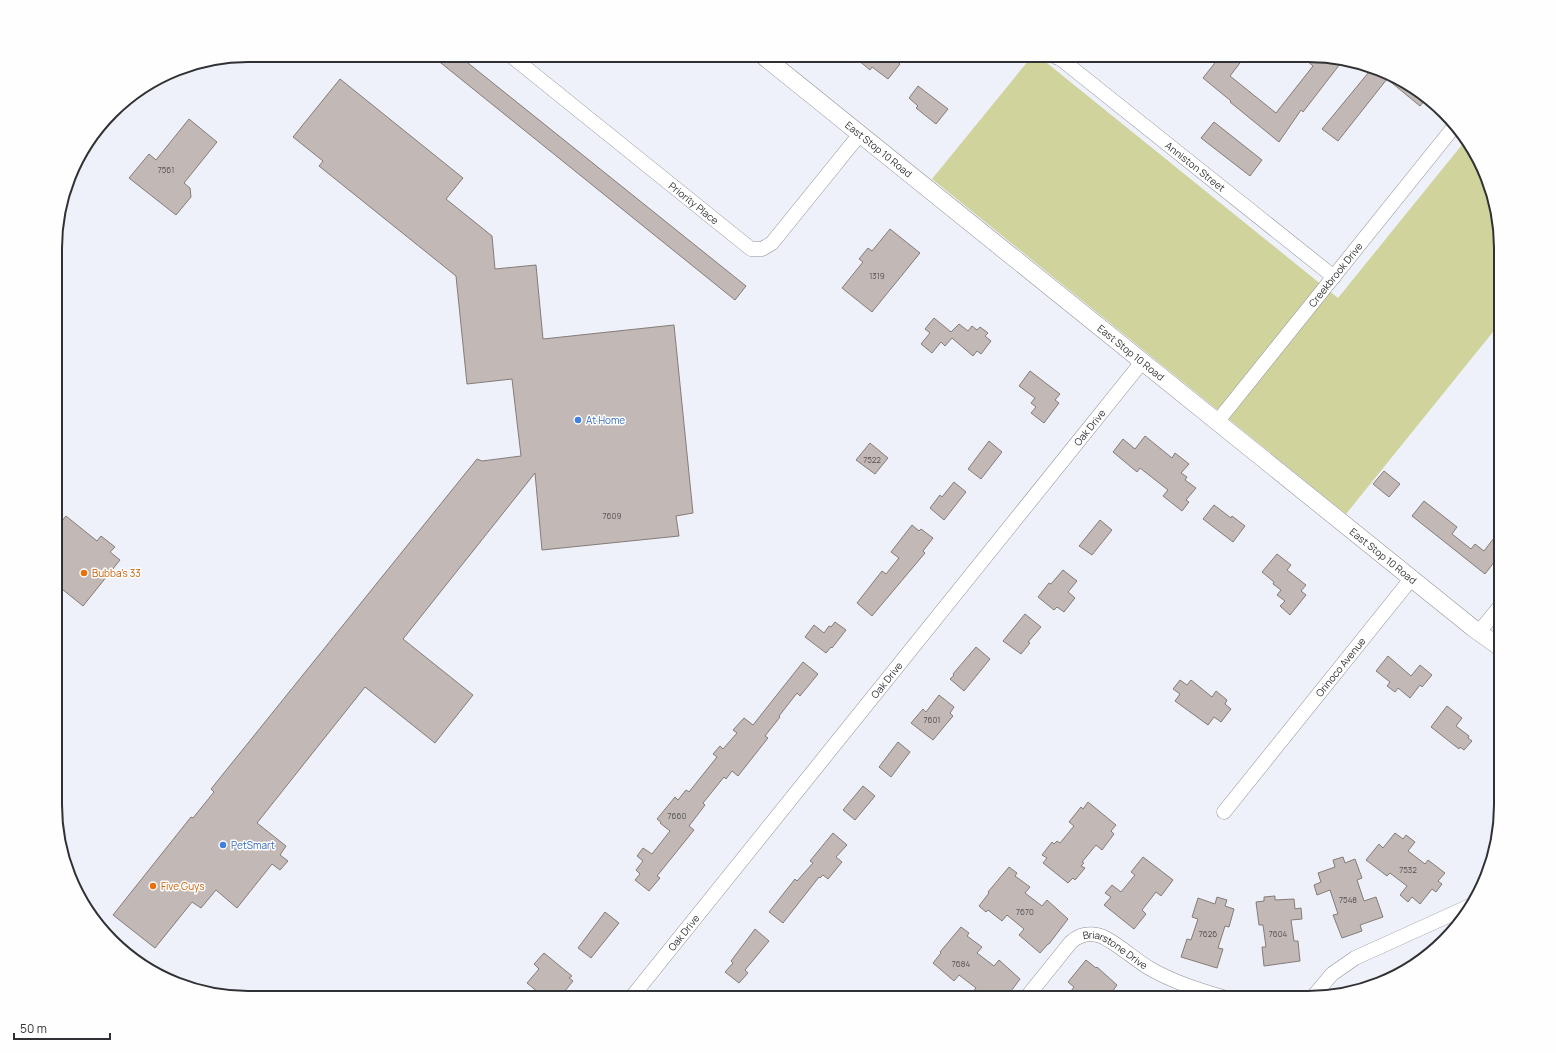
<svg xmlns="http://www.w3.org/2000/svg" width="1556" height="1053" viewBox="0 0 1556 1053" font-family="Manrope,sans-serif">
	<rect width="100%" height="100%" fill="#eef1f9"/>
	<!-- green -->
	<polygon fill="#d0d39b" points="1033,55 1037,55 1338,298 1465,141 1475,152 1501,235 1501,322 1346,514 932,179"/>
	<!-- building -->
	<g fill="#c2b8b5" stroke="#847c78">
		<polygon points="431,55 458,55 746,286 735,300"/>
		<polygon points="852,55 889,55 900,64 888,79 872,67 870,70"/>
		<polygon points="1221,55 1246,55 1230,76 1276,113 1313,66 1300,55 1335,59 1340,64 1303,112 1301,110 1279,142 1230,102 1231,101 1203,78"/>
		<polygon points="1373,67 1416,88 1426,99 1420,106 1387,79 1338,141 1322,129"/>
		<polygon points="340,79 463,178 446,199 492,236 495,269 536,265 543,339 674,325 693,513 676,516 679,536 542,550 535,473 403,639 473,695 435,743 365,687 257,823 286,846 280,855 288,861 280,870 272,864 237,908 216,890 201,908 192,902 155,948 113,915 191,817 193,818 214,792 211,789 477,459 482,461 521,456 512,379 467,384 456,276 319,166 323,161 293,137"/>
		<polygon points="918,86 948,109 936,124 916,108 918,106 909,98"/>
		<polygon points="189,119 217,142 184,183 190,188 191,197 176,215 129,178 149,154 156,160"/>
		<polygon points="1214,122 1262,160 1250,176 1201,138"/>
		<polygon points="890,229 920,253 872,312 842,288 863,262 859,259 868,248 872,251"/>
		<polygon points="934,318 951,332 959,324 968,331 972,326 977,330 980,327 988,333 985,336 991,341 981,354 977,351 973,356 952,338 945,346 941,342 932,353 921,344 930,333 925,329"/>
		<polygon points="1030,371 1060,394 1055,400 1059,403 1044,423 1031,413 1036,407 1031,403 1035,398 1019,386"/>
		<polygon points="1145,436 1172,458 1175,453 1189,464 1181,473 1187,477 1185,480 1196,488 1186,500 1189,502 1182,511 1163,496 1168,490 1140,468 1137,472 1113,452 1123,439 1135,449"/>
		<polygon points="989,441 1002,452 981,479 968,469"/>
		<polygon points="870,443 888,458 875,474 856,460"/>
		<polygon points="1384,471 1400,484 1389,497 1373,484"/>
		<polygon points="954,482 966,492 944,520 930,508 940,495 942,497"/>
		<polygon points="1424,501 1457,527 1452,534 1471,549 1475,544 1484,551 1494,538 1501,543 1501,553 1485,574 1412,516"/>
		<polygon points="1214,505 1231,518 1232,516 1245,526 1233,542 1203,519"/>
		<polygon points="66,516 97,541 101,536 115,547 110,552 120,560 83,606 57,585 57,527"/>
		<polygon points="1100,520 1112,530 1092,555 1079,546"/>
		<polygon points="912,525 919,531 921,529 933,538 923,551 925,553 872,616 857,603 882,571 886,574 899,558 891,552"/>
		<polygon points="1277,554 1291,565 1287,570 1306,585 1301,591 1306,595 1290,615 1280,606 1285,601 1277,595 1281,590 1273,584 1274,582 1262,572"/>
		<polygon points="1063,570 1077,581 1068,592 1075,598 1064,612 1057,607 1054,610 1038,597 1049,583 1051,584"/>
		<polygon points="1025,614 1041,627 1028,642 1030,643 1021,654 1003,641"/>
		<polygon points="835,622 846,630 832,648 831,647 826,653 805,637 814,625 824,633 829,626 831,627"/>
		<polygon points="976,647 990,659 964,691 950,679 954,675 953,674"/>
		<polygon points="1388,656 1411,676 1420,665 1432,675 1422,687 1420,685 1410,698 1398,688 1395,692 1387,686 1390,682 1376,671"/>
		<polygon points="803,662 818,674 800,696 797,693 779,716 780,717 765,736 768,738 738,776 732,771 726,779 724,777 703,803 705,805 689,826 694,830 657,876 660,878 649,891 635,880 640,874 636,870 643,861 637,856 643,848 652,854 670,831 660,823 661,822 657,819 675,797 678,800 686,790 689,792 717,757 713,754 720,746 723,749 737,733 733,730 744,718 753,725"/>
		<polygon points="1180,680 1187,685 1191,680 1212,697 1216,691 1227,700 1225,704 1231,709 1221,722 1214,717 1208,725 1175,701 1180,694 1173,689"/>
		<polygon points="939,695 954,707 950,713 953,716 933,740 911,723 923,709 926,712"/>
		<polygon points="1447,706 1462,718 1456,726 1469,736 1468,738 1472,741 1464,750 1460,747 1459,749 1431,727"/>
		<polygon points="898,742 910,752 891,777 879,767"/>
		<polygon points="863,786 875,796 855,820 843,810"/>
		<polygon points="1088,802 1116,825 1111,831 1114,834 1102,850 1096,845 1082,862 1084,863 1081,866 1085,868 1075,880 1073,878 1068,883 1043,863 1047,858 1042,855 1052,842 1054,844 1057,841 1060,843 1074,826 1069,822 1081,807 1083,809"/>
		<polygon points="833,833 847,845 836,857 842,862 828,879 823,875 820,878 819,877 783,923 769,912 795,879 797,881 813,863 810,861"/>
		<polygon points="1395,833 1403,839 1406,835 1415,842 1408,851 1425,864 1428,860 1445,873 1438,881 1442,884 1436,892 1432,889 1420,904 1412,897 1408,902 1400,895 1407,886 1390,873 1387,876 1366,860 1379,844 1383,848"/>
		<polygon points="1143,857 1173,880 1161,896 1156,892 1142,910 1146,914 1134,929 1104,905 1111,897 1105,893 1112,885 1121,892 1135,875 1131,872"/>
		<polygon points="1343,857 1345,863 1355,859 1362,878 1357,880 1364,901 1376,897 1383,917 1360,925 1362,931 1342,938 1333,915 1338,914 1330,890 1317,895 1314,885 1321,882 1318,873 1335,867 1333,860"/>
		<polygon points="1009,867 1017,873 1015,876 1030,887 1025,893 1042,906 1047,900 1068,919 1049,944 1048,944 1040,953 1019,935 1024,929 1007,915 1002,921 988,910 986,912 979,906 989,893 988,892"/>
		<polygon points="1275,896 1275,900 1294,899 1295,909 1301,908 1302,919 1291,920 1294,941 1298,941 1300,961 1264,966 1262,947 1266,947 1263,925 1259,925 1256,902 1264,901 1264,897"/>
		<polygon points="1217,897 1227,900 1225,906 1234,909 1229,927 1225,926 1218,948 1223,949 1217,968 1181,957 1187,939 1191,940 1198,919 1192,917 1198,898 1215,904"/>
		<polygon points="605,912 619,923 591,958 578,948"/>
		<polygon points="961,927 969,933 967,936 982,947 977,953 994,966 999,960 1020,979 1006,998 968,998 976,988 959,975 954,981 933,963 941,953 940,952"/>
		<polygon points="755,929 769,941 745,970 748,973 739,983 725,972 733,963 731,961"/>
		<polygon points="544,953 572,976 569,978 573,981 560,997 557,994 553,998 545,998 527,983 539,969 534,964"/>
		<polygon points="1086,960 1096,968 1097,967 1117,985 1112,992 1119,998 1066,998 1074,987 1068,982"/>
	</g>
	<g fill="none" stroke-linecap="round" stroke-linejoin="round">
		<!-- minor casing -->
		<g stroke="#8f9199" stroke-width="15">
			<g id="minor">
				<path id="s1" d="M 510,55 L 751,249 L 762,249 L 772,243 L 860,134"/>
				<path id="s2" d="M 1057,56 L 1334,277"/>
				<path id="s3" d="M 1217,422 L 1453,128"/>
				<polyline points="1479,632 1501,605"/>
				<path id="s4" d="M 1224,812 L 1411,579"/>
				<path id="s5" d="M 631,998 L 1142,362"/>
				<path id="s6" d="M 1026,998 L 1071,942 C 1078,936 1087,933 1097,935 C 1110,937 1135,960 1149,968 C 1173,982 1199,990 1226,998"/>
				<polyline points="1312,998 1332,974 1355,958 1472,905"/>
			</g>
		</g>
		<!-- tertiary casing -->
		<g stroke="#8f9199" stroke-width="18">
			<g id="tertiary">
				<path id="s7" d="M 762,55 L 1473,628 L 1501,648"/>
				<polyline points="1057,56 1058,55"/>
			</g>
		</g>
		<!-- minor -->
		<use href="#minor" stroke="#fff" stroke-width="14"/>
		<!-- tertiary -->
		<use href="#tertiary" stroke="#fff" stroke-width="17"/>
	</g>
	<!-- markers -->
	<g fill="#3f7fe0" stroke="#fefefe" stroke-width="1.5">
		<circle cx="578" cy="420" r="4"/>
		<circle cx="223" cy="845" r="4"/>
	</g>
	<g fill="#e8710a" stroke="#fefefe" stroke-width="1.5">
		<circle cx="84" cy="573" r="4"/>
		<circle cx="153" cy="886" r="4"/>
	</g>
	<g text-anchor="middle" dominant-baseline="central" stroke-width="3" stroke-linejoin="round" paint-order="stroke">
		<!-- number labels -->
		<g font-size="8" fill="#545354">
			<text x="166" y="169">7561</text>
			<text x="877" y="275">1319</text>
			<text x="872" y="459">7522</text>
			<text x="612" y="515">7609</text>
			<text x="932" y="719">7601</text>
			<text x="677" y="815">7660</text>
			<text x="1408" y="869">7532</text>
			<text x="1348" y="899">7548</text>
			<text x="1025" y="911">7670</text>
			<text x="1208" y="933">7626</text>
			<text x="1278" y="933">7604</text>
			<text x="961" y="963">7684</text>
		</g>
		<!-- street labels -->
		<g font-size="10" fill="#303134" stroke="#fefefe">
			<text stroke="none"><textPath href="#s7" startOffset="150">East Stop 10 Road</textPath></text>
			<text stroke="none"><textPath href="#s2" startOffset="177">Anniston Street</textPath></text>
			<text stroke="none"><textPath href="#s1" startOffset="236">Priority Place</textPath></text>
			<text stroke="none"><textPath href="#s3" startOffset="189">Creekbrook Drive</textPath></text>
			<text stroke="none"><textPath href="#s7" startOffset="474">East Stop 10 Road</textPath></text>
			<text stroke="none"><textPath href="#s5" startOffset="732">Oak Drive</textPath></text>
			<text stroke="none"><textPath href="#s7" startOffset="798">East Stop 10 Road</textPath></text>
			<text stroke="none"><textPath href="#s4" startOffset="186">Orinoco Avenue</textPath></text>
			<text stroke="none"><textPath href="#s5" startOffset="408">Oak Drive</textPath></text>
			<text stroke="none"><textPath href="#s5" startOffset="84">Oak Drive</textPath></text>
			<text stroke="none"><textPath href="#s6" startOffset="122">Briarstone Drive</textPath></text>
		</g>
		<!-- shop labels -->
		<g font-size="10" fill="#366cbe" stroke="#fefefe" text-anchor="start">
			<text x="586" y="420">At Home</text>
			<text x="231" y="845">PetSmart</text>
		</g>
		<!-- food labels -->
		<g font-size="10" fill="#c56008" stroke="#fefefe" text-anchor="start">
			<text x="92" y="573">Bubba's 33</text>
			<text x="161" y="886">Five Guys</text>
		</g>
	</g>
	<!-- crop -->
	<path d="M0 0H1556V1053H0ZM248 62H1308A186 186 0 0 1 1494 248V805A186 186 0 0 1 1308 991H248A186 186 0 0 1 62 805V248A186 186 0 0 1 248 62Z" fill="#fefefe" fill-rule="evenodd"/>
	<path fill="none" stroke="#303134" stroke-width="2" d="M248 62H1308A186 186 0 0 1 1494 248V805A186 186 0 0 1 1308 991H248A186 186 0 0 1 62 805V248A186 186 0 0 1 248 62Z"/>
	<!-- scale -->
	<path d="M14 1033v6h96v-6" fill="none" stroke="#303134" stroke-width="2"/>
	<text x="20" y="1033" font-size="12" fill="#303134" stroke="#fefefe" stroke-width="3" paint-order="stroke">50 m</text>
</svg>
